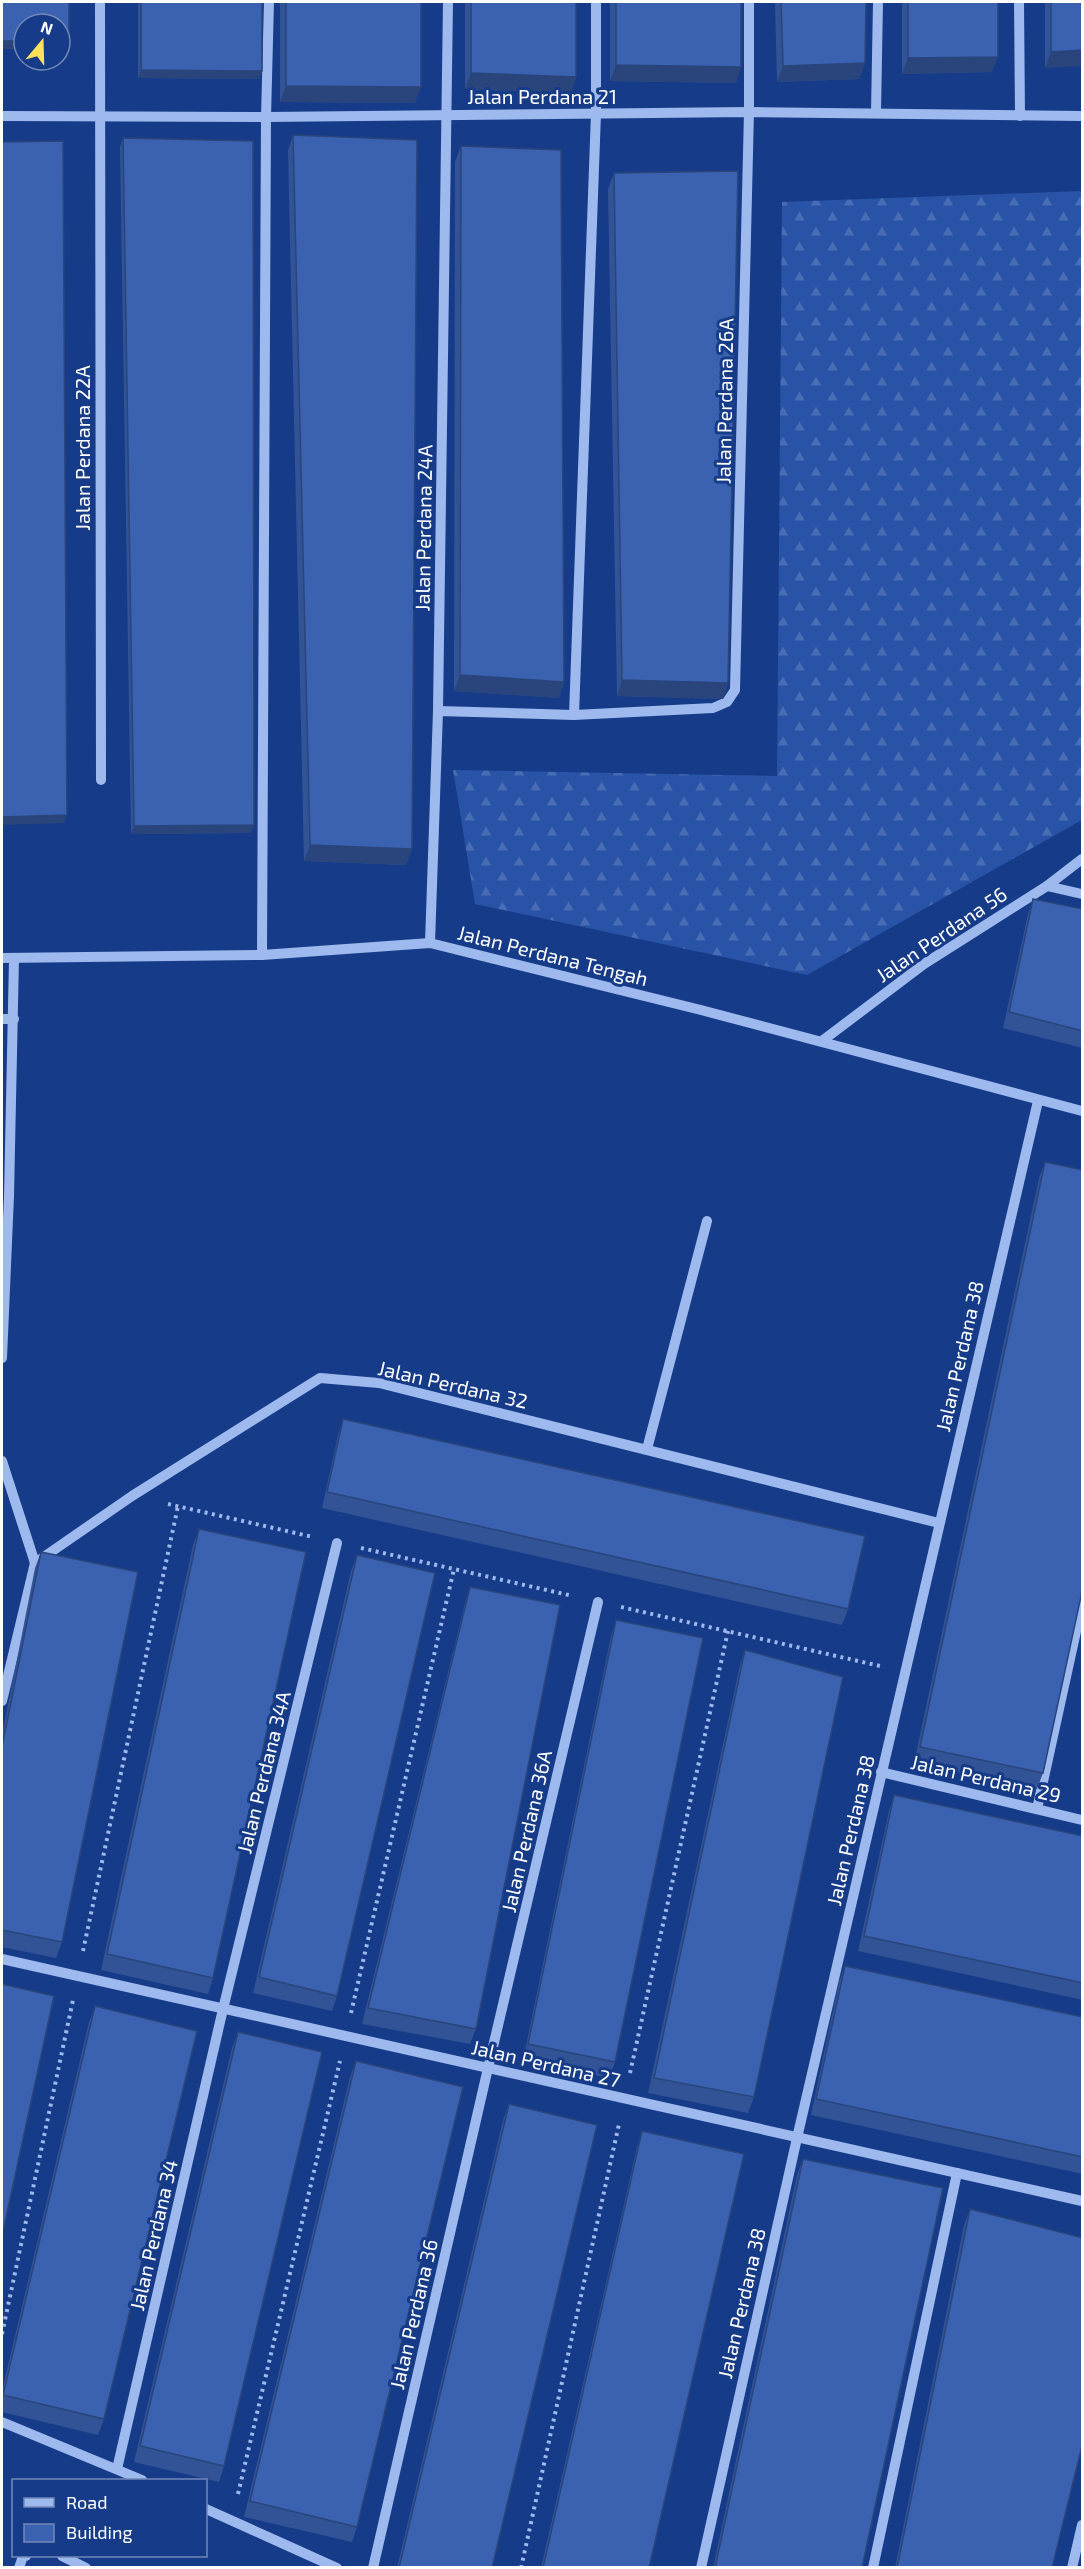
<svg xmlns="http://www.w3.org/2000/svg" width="1084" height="2569" viewBox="0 0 1084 2569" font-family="'Exo 2',sans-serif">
	<defs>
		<pattern id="forest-firs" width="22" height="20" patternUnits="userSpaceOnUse" patternTransform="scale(1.5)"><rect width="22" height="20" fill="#2953a7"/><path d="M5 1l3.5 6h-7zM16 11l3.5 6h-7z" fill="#496db4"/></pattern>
	</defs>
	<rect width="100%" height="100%" fill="#163b88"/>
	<!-- forest -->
	<polygon fill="url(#forest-firs)" points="1082,191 1082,820 807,975 475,904 453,770 777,776 782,202"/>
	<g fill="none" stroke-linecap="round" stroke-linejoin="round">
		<!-- path -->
		<g stroke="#9db9ee" stroke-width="4" stroke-dasharray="3 4.5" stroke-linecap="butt">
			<polyline points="168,1504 313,1537"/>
			<polyline points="361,1548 573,1596"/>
			<polyline points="621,1607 880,1666"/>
			<polyline points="83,1951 178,1506"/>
			<polyline points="351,2013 454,1569"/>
			<polyline points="630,2073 728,1631"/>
			<polyline points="2,2334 73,2000"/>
			<polyline points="238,2494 340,2061"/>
			<polyline points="521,2568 619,2124"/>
		</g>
		<!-- minor -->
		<g stroke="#9db9ee" stroke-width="10">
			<polyline points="100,2 101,780"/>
			<polyline points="1019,2 1020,116"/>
			<polyline points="876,112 878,2"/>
			<polyline points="2,116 266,117 749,112 1082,116"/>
			<polyline points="438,711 574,715 713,708 727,702 735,690 749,112 749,2"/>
			<polyline points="574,715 596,113 596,2"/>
			<polyline points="1047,886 1082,894"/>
			<polyline points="430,943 438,711 448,2"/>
			<polyline points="262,955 266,117 269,2"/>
			<polyline points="2,958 262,955 430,943 701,1010 1082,1111"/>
			<polyline points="2,1019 14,1019"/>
			<polyline points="822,1041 924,964 1047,886 1082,859"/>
			<polyline points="2,1358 9,1196 14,958"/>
			<polyline points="647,1449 707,1221"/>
			<polyline points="2,1461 35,1563"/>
			<polyline points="2,1701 35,1563 132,1496 320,1378 379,1383 939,1523"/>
			<polyline points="881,1772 1082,1820"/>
			<polyline points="1037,1809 1082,1604"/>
			<polyline points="2,1959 1082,2201"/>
			<polyline points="2,2422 142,2480"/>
			<polyline points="117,2469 223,2009 337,1543"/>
			<polyline points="206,2509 337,2568"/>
			<polyline points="62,2556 86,2568"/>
			<polyline points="19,2568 23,2556 26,2556"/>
			<polyline points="373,2568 488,2068 598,1602"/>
			<polyline points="701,2568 797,2138 1038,1101"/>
			<polyline points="873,2568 957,2173"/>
			<polyline points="1072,2568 1082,2525"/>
		</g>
	</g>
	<!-- wall -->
	<g fill="#325497">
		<polygon points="138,2 262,2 262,71 259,79 138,78"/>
		<polygon points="280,2 421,2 421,87 415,103 280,102"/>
		<polygon points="465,2 576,2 576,77 571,93 465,89"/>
		<polygon points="610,2 741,2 736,83 610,81"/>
		<polygon points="775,2 866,2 865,63 859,79 777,82"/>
		<polygon points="902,2 998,2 992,72 902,74"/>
		<polygon points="1045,2 1083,2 1045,68"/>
		<polygon points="293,135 412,849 406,865 304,861 288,151"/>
		<polygon points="123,138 251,833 131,834 120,147"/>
		<polygon points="461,146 564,682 559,698 454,691 455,162"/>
		<polygon points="614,173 728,683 723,699 617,696 608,189"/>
		<polygon points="1033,899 1083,909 1083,1048 1003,1028 1028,914"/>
		<polygon points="1045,1162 1043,1773 1037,1789 914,1763 1039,1178"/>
		<polygon points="343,1419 848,1609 842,1625 322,1508 338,1435"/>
		<polygon points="199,1529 213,1978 208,1994 101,1970 193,1545"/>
		<polygon points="41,1552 62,1942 56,1958 2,1947 2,1735 35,1568"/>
		<polygon points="357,1555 337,1996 332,2011 253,1993 351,1571"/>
		<polygon points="470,1587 476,2029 470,2044 362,2024 465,1603"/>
		<polygon points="616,1620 615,2062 609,2078 523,2060 611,1636"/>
		<polygon points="745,1650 754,2097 748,2113 648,2093 740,1665"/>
		<polygon points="894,1795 1083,1836 1083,2000 858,1951 889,1811"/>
		<polygon points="845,1966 1083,2017 1083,2174 811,2115 839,1982"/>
		<polygon points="95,2006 104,2419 98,2435 2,2412 2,2391 89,2022"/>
		<polygon points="238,2032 224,2466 219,2482 134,2462 232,2048"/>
		<polygon points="356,2061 357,2527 352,2542 244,2517 350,2077"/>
		<polygon points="509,2104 492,2568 397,2568 503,2120"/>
		<polygon points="642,2131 649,2568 541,2568 637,2147"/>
		<polygon points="803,2159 862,2568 713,2568 797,2175"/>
		<polygon points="970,2209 1052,2568 895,2568 964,2225"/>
	</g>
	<!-- shaded-wall -->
	<g fill="#29457b">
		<polygon points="60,40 69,40 66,48 60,48"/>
		<rect x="2" y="41" width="22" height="8"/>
		<polygon points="1083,50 1083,66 1045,68 1051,52"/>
		<polygon points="998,57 992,72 902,74 908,58"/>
		<polygon points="865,63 859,79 777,82 783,66"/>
		<polygon points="616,65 741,67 736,83 610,81"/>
		<polygon points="141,70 262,71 259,79 138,78"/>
		<polygon points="471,73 576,77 571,93 465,89"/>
		<polygon points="286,86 421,87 415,103 280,102"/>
		<polygon points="460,675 564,682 559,698 454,691"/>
		<polygon points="622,680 728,683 723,699 617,696"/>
		<polygon points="67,815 64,823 2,825 2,817"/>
		<polygon points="254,825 251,833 131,834 134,826"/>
		<polygon points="310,845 412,849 406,865 304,861"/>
	</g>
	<!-- building -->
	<g fill="#3a62b0" stroke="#29457b" stroke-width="1.5">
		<polygon points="2,2 69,2 69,40 60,40 60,24 24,24 24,41 2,41"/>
		<polygon points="141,2 262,2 262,71 141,70"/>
		<polygon points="286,2 421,2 421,87 286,86"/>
		<polygon points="471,2 576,2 576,77 471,73"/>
		<polygon points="616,2 741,2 741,67 616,65"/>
		<polygon points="781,2 866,2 865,63 783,66"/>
		<polygon points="908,2 998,2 998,57 908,58"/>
		<polygon points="1051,2 1083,2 1083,50 1051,52"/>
		<polygon points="293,135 417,140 412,849 310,845"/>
		<polygon points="123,138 253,141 254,825 134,826"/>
		<polygon points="63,141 67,815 2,817 2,142"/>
		<polygon points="461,146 561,150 564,682 460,675"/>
		<polygon points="738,171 728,683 622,680 614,173"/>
		<polygon points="1033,899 1083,909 1083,1031 1009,1012"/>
		<polygon points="1045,1162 1083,1170 1083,1587 1043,1773 920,1747"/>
		<polygon points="343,1419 865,1536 848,1609 327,1492"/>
		<polygon points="199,1529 306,1552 213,1978 107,1954"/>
		<polygon points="41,1552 138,1572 62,1942 2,1930 2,1747"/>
		<polygon points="357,1555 435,1573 337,1996 259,1977"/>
		<polygon points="470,1587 560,1605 476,2029 368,2008"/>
		<polygon points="616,1620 703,1638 615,2062 528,2044"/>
		<polygon points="745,1650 843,1677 754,2097 654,2078"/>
		<polygon points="894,1795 1083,1836 1083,1983 864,1936"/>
		<polygon points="845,1966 1083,2017 1083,2157 816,2099"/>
		<polygon points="2,1984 54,1996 2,2236"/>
		<polygon points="95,2006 197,2031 104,2419 3,2395"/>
		<polygon points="238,2032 322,2052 224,2466 140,2446"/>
		<polygon points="356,2061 463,2087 357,2527 250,2501"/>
		<polygon points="509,2104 597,2125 492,2568 399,2568"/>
		<polygon points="642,2131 744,2154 649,2568 543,2568"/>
		<polygon points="803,2159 943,2188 862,2568 715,2568"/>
		<polygon points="970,2209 1083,2238 1083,2442 1052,2568 897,2568"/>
	</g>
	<g text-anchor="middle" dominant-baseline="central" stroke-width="6" stroke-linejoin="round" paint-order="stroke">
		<!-- street labels -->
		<g font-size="20" fill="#fff" stroke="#163b88">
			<text x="542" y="96">Jalan Perdana 21</text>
			<text transform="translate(724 401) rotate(-89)">Jalan Perdana 26A</text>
			<text transform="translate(82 448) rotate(-90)">Jalan Perdana 22A</text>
			<text transform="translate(423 528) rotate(-89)">Jalan Perdana 24A</text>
			<text transform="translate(941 934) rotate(-34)">Jalan Perdana 56</text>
			<text transform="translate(553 955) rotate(14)">Jalan Perdana Tengah</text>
			<text transform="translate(959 1356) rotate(-77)">Jalan Perdana 38</text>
			<text transform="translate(453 1384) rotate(13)">Jalan Perdana 32</text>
			<text transform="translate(263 1772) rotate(-76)">Jalan Perdana 34A</text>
			<text transform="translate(986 1778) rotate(13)">Jalan Perdana 29</text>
			<text transform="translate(850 1830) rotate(-77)">Jalan Perdana 38</text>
			<text transform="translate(526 1831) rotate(-77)">Jalan Perdana 36A</text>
			<text transform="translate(546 2063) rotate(13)">Jalan Perdana 27</text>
			<text transform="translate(153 2235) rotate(-77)">Jalan Perdana 34</text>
			<text transform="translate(741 2303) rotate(-77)">Jalan Perdana 38</text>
			<text transform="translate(413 2314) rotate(-77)">Jalan Perdana 36</text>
		</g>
	</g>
	<!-- border -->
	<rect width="1084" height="2569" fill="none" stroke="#ffffff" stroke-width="6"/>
	<!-- legend -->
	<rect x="12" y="2479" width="195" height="78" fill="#163b88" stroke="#7389b8" stroke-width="1.5"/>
	<rect x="24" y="2498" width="30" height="9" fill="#9db9ee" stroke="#7389b8" stroke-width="1.5"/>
	<text x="66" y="2509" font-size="18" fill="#ffffff">Road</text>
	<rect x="24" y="2524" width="30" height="18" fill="#3a62b0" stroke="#7389b8" stroke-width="1.5"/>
	<text x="66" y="2539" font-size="18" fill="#ffffff">Building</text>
	<!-- north arrow -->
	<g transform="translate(42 42) rotate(19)"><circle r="28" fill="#163b88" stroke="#7389b8" stroke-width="1.5"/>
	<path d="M0-4.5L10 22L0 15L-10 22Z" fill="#ffe25a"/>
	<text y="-9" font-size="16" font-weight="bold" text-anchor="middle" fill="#ffffff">N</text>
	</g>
</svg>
